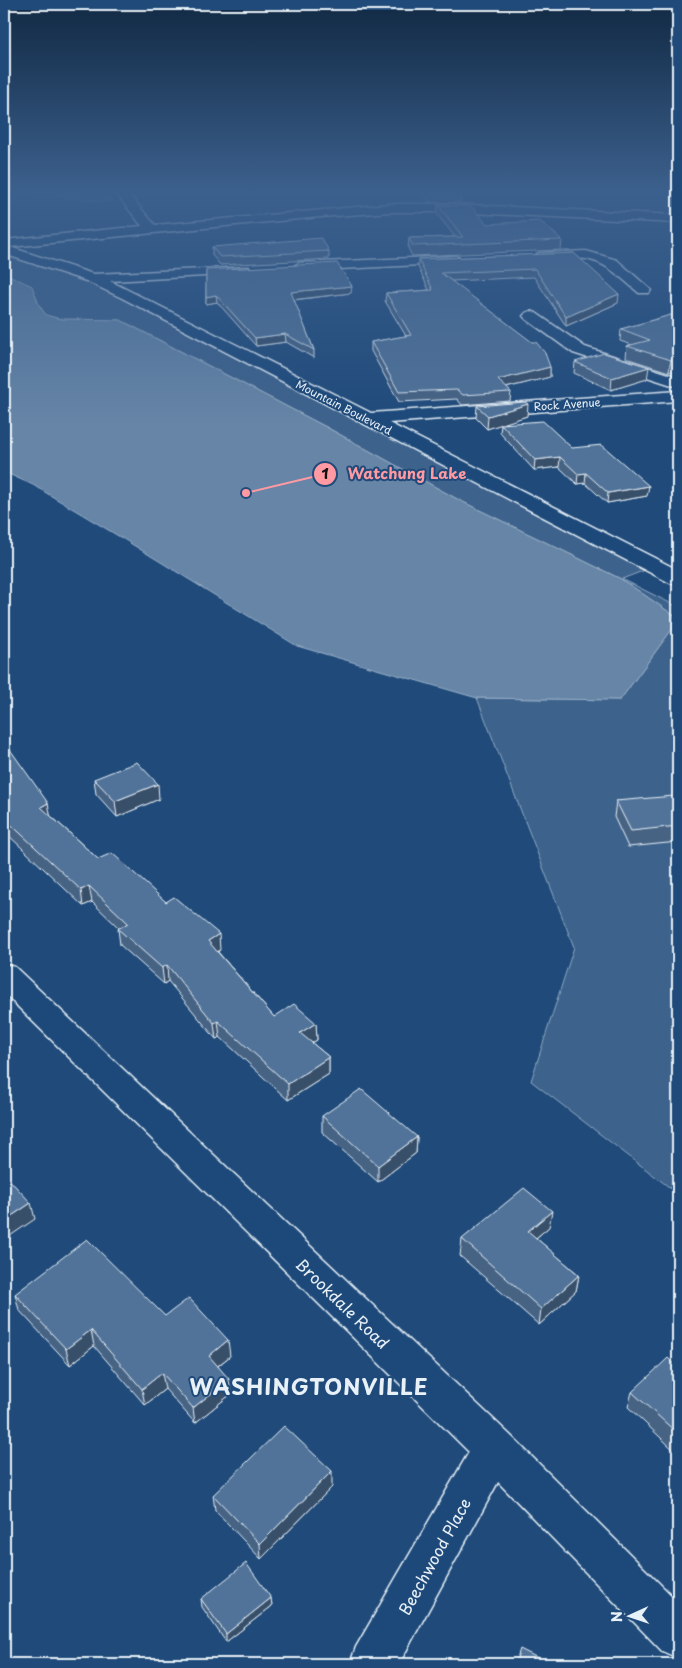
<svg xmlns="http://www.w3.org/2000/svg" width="682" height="1668" viewBox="0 0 682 1668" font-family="'Playpen Sans',sans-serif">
	<rect width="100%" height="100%" fill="#1f4a7a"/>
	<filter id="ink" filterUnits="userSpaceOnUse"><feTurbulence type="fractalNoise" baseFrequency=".02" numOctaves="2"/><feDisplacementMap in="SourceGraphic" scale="10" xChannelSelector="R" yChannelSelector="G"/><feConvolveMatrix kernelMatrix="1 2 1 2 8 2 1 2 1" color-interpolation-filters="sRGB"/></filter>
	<g filter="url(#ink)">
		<!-- green -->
		<g fill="#3c628c" stroke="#92aac2">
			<polygon points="23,192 109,192 110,202"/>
			<polygon points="4,250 91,278 653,567 622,579 678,607 678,618 621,579 459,500 328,428 121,320 60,319 46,315 39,305 32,286 4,273"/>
			<polygon points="678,621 678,1194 531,1081 574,947 477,698 620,700"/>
		</g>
		<!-- water -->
		<polygon fill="#6685a7" stroke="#9ab0c7" points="4,273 32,286 39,305 46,315 60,319 120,320 328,428 459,500 621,579 678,618 678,621 620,700 477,698 297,646 125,540 33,485 4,472"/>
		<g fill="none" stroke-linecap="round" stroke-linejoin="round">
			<!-- minor casing -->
			<g stroke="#e8f1f8" stroke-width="3">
				<g id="minor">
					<polygon points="115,192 127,192 155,225 390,204 450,204 678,215 678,223 450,212 390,212 320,217 10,247 93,274 249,267 251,270 249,273 244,274 110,281 371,413 678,391 678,401 389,423 678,570 678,584 670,583 122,298 86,281 4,254 4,240 142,226"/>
					<path d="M 586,251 L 617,260 L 651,290 L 649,293 L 639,293 C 622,279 608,263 586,259 C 574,257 540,266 532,257 L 539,253 Z"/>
					<polygon points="456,256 463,260 461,263 299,271 292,267 299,263"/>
					<polygon points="531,311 536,313 585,347 678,377 678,387 573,353 526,319 523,316 526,313"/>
					<polygon points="4,964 15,967 509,1434 678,1602 678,1658 662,1651 498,1482 399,1664 350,1664 356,1647 469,1452 4,993"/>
				</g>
			</g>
			<!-- minor -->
			<use href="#minor" fill="#1f4a7a" fill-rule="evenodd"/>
		</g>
		<!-- wall -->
		<g fill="#466384" stroke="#e8f1f8">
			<polygon points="421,192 460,192 461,193 460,203 429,202"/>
			<polygon points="438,205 487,224 562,240 561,250 412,256 408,248 409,238 455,237 437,214"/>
			<polygon points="212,247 329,251 329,259 220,265 212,255"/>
			<polygon points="574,253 618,303 566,326 534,277 451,281 550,367 550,377 506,388 511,392 510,401 462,405 457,399 399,402 371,351 371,342 406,336 385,301 386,293 429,290 418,267 418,259"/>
			<polygon points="677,257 678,257 678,268 675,267"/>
			<polygon points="206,270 351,293 294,300 314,350 314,358 286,342 256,346 217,302 206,304"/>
			<polygon points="678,313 669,372 626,358 627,346 632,345 620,341 621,329"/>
			<polygon points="575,362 647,379 611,390 574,373"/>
			<polygon points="477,406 527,416 504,423 572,448 647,496 607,503 585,483 577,484 559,467 534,470 500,433 501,424 487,429 476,418"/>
			<polygon points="4,741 50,815 98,859 166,902 220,950 218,952 274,1017 316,1023 317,1040 312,1043 329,1057 329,1074 288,1100 220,1037 216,1039 168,981 164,984 120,945 118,929 119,928 92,902 83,906 4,831"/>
			<polygon points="94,779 159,799 117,817 96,794"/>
			<polygon points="616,801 678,803 678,842 628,847 614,817"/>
			<polygon points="322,1116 417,1137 416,1153 378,1182 322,1132"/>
			<polygon points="549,1227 536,1238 579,1275 576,1291 539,1325 460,1256 462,1239"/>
			<polygon points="15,1294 165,1316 230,1356 218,1366 231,1394 195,1423 165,1389 145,1405 94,1346 70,1365 19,1310"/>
			<polygon points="678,1367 678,1454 628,1407 632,1392"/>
			<polygon points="332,1487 261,1559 215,1510 213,1495"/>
			<polygon points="271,1598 272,1606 226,1642 202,1607 201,1599"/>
		</g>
		<!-- shaded-wall -->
		<g fill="#39506b" stroke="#e8f1f8">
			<polygon points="352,286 351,293 291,300 291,292"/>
			<polygon points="619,294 618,303 566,326 566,317"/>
			<polygon points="216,295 217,302 206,304 206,297"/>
			<polygon points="285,334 286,342 256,346 255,338"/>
			<polygon points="678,359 678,370 669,372 671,360"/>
			<polygon points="550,367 550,377 497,390 498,380"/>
			<polygon points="649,367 647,379 611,390 612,378"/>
			<polygon points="528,404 527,416 487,429 488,416"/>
			<polygon points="560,457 559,467 534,470 535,460"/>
			<polygon points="586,473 585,483 577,484 578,474"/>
			<polygon points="649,486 647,496 607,503 608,493"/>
			<polygon points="4,649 6,663 4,664"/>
			<polygon points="158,784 159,799 117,817 115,801"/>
			<polygon points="48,803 51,819 41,807"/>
			<polygon points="89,886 92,902 83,906 81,890"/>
			<polygon points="219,934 220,950 209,957 208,941"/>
			<polygon points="167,965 168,981 164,984 162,968"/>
			<polygon points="218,1021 220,1037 216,1039 214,1023"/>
			<polygon points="316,1023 317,1040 301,1049 300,1033"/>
			<polygon points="329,1057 329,1074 288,1100 288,1084"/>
			<polygon points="417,1137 416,1153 378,1182 378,1166"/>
			<polygon points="31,1203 35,1219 4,1240 4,1221"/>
			<polygon points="552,1211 549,1227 525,1247 528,1231"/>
			<polygon points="579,1275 576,1291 539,1325 541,1309"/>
			<polygon points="91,1330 94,1346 70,1365 66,1349"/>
			<polygon points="228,1340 230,1356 210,1372 209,1356"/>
			<polygon points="162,1373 165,1389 145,1405 142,1389"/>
			<polygon points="229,1379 231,1394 195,1423 193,1408"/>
			<polygon points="332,1471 332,1487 261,1559 260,1544"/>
			<polygon points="271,1598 272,1606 226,1642 226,1634"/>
		</g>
		<!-- building -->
		<g fill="#517399" stroke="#e8f1f8">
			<polygon points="428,192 460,192 461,193 429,193"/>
			<polygon points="438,205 471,206 487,224 540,221 562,240 413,246 409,238 463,237"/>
			<polygon points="321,238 329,251 220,257 212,247"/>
			<polygon points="574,253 619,294 566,317 535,269 441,273 532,342 536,342 545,353 550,367 498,380 511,392 463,395 457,390 399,392 371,342 411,335 386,293 433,290 418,259"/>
			<polygon points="337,263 352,286 291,292 314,350 285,334 255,338 216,295 206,297 206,270"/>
			<polygon points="678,313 678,359 671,360 627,346 650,340 621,329"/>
			<polygon points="604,353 649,367 612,378 575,362"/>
			<polygon points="525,402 528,404 488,416 477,406"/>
			<polygon points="543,421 572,448 602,445 649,486 608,493 586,473 578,474 560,457 535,460 501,424"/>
			<polygon points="4,741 48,803 41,807 98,859 112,853 166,902 174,897 219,934 208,941 274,1017 294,1004 316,1023 300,1033 329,1057 288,1084 218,1021 214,1023 167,965 162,968 118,929 128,923 89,886 81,890 4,818"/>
			<polygon points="137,762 158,784 115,801 94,779"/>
			<polygon points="674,796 678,803 678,826 631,831 616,801"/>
			<polygon points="361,1089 417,1137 378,1166 322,1116"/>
			<polygon points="4,1174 31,1203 4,1221"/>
			<polygon points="524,1188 552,1211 528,1231 579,1275 541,1309 462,1239"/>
			<polygon points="87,1239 165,1316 189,1298 228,1340 209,1356 229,1379 193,1408 162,1373 142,1389 91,1330 66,1349 15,1294"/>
			<polygon points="668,1358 678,1367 678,1434 632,1392"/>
			<polygon points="284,1426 332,1471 260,1544 213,1495"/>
			<polygon points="246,1563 271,1598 226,1634 201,1599"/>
			<polygon points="520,1649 550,1664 515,1664"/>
		</g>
	</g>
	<!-- sky -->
	<linearGradient id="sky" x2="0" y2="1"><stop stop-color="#112943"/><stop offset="0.45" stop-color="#3c608d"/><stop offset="1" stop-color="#3c608d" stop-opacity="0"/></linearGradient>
	<rect width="682" height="425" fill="url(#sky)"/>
	<g text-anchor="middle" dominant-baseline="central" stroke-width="4" stroke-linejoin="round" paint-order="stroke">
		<!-- far-street labels -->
		<g font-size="11" fill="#e8f1f8" stroke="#1f4a7a">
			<text transform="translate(567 404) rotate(-4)">Rock Avenue</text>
			<text transform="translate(344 407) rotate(27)">Mountain Boulevard</text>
		</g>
		<!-- near-street labels -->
		<g font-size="16" fill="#e8f1f8" stroke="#1f4a7a">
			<text transform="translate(343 1303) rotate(44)">Brookdale Road</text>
			<text transform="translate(434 1556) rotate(-61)">Beechwood Place</text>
		</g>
		<!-- near-district labels -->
		<g font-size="22" font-weight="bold" letter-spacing="1" fill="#e8f1f8" stroke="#1f4a7a">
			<text x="309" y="1385">WASHINGTONVILLE</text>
		</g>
	</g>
	<!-- callouts -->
	<path fill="none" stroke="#ff9aa2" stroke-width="2" d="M246 493L325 474"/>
	<g fill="#ff9aa2" stroke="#1f4a7a" stroke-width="2">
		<circle cx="246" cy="493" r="5"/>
		<circle cx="325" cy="474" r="12"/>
	</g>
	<g font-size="15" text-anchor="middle" font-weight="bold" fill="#111">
		<text x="325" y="479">1</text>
	</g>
	<g font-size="15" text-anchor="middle" font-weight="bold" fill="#ff9aa2" stroke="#1f4a7a" stroke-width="4" stroke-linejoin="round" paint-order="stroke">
		<text x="407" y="479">Watchung Lake</text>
	</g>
	<!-- margin -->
	<rect width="682" height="1668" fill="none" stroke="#1f4a7a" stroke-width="20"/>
	<rect x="10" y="10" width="662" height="1648" fill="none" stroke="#e8f1f8" stroke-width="2" filter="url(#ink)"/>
	<!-- north arrow -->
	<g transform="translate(630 1616) rotate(267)" stroke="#1f4a7a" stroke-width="4" paint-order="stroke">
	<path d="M0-4L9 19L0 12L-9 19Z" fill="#e8f1f8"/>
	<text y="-8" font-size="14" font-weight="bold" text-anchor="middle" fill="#e8f1f8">N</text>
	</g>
</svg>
